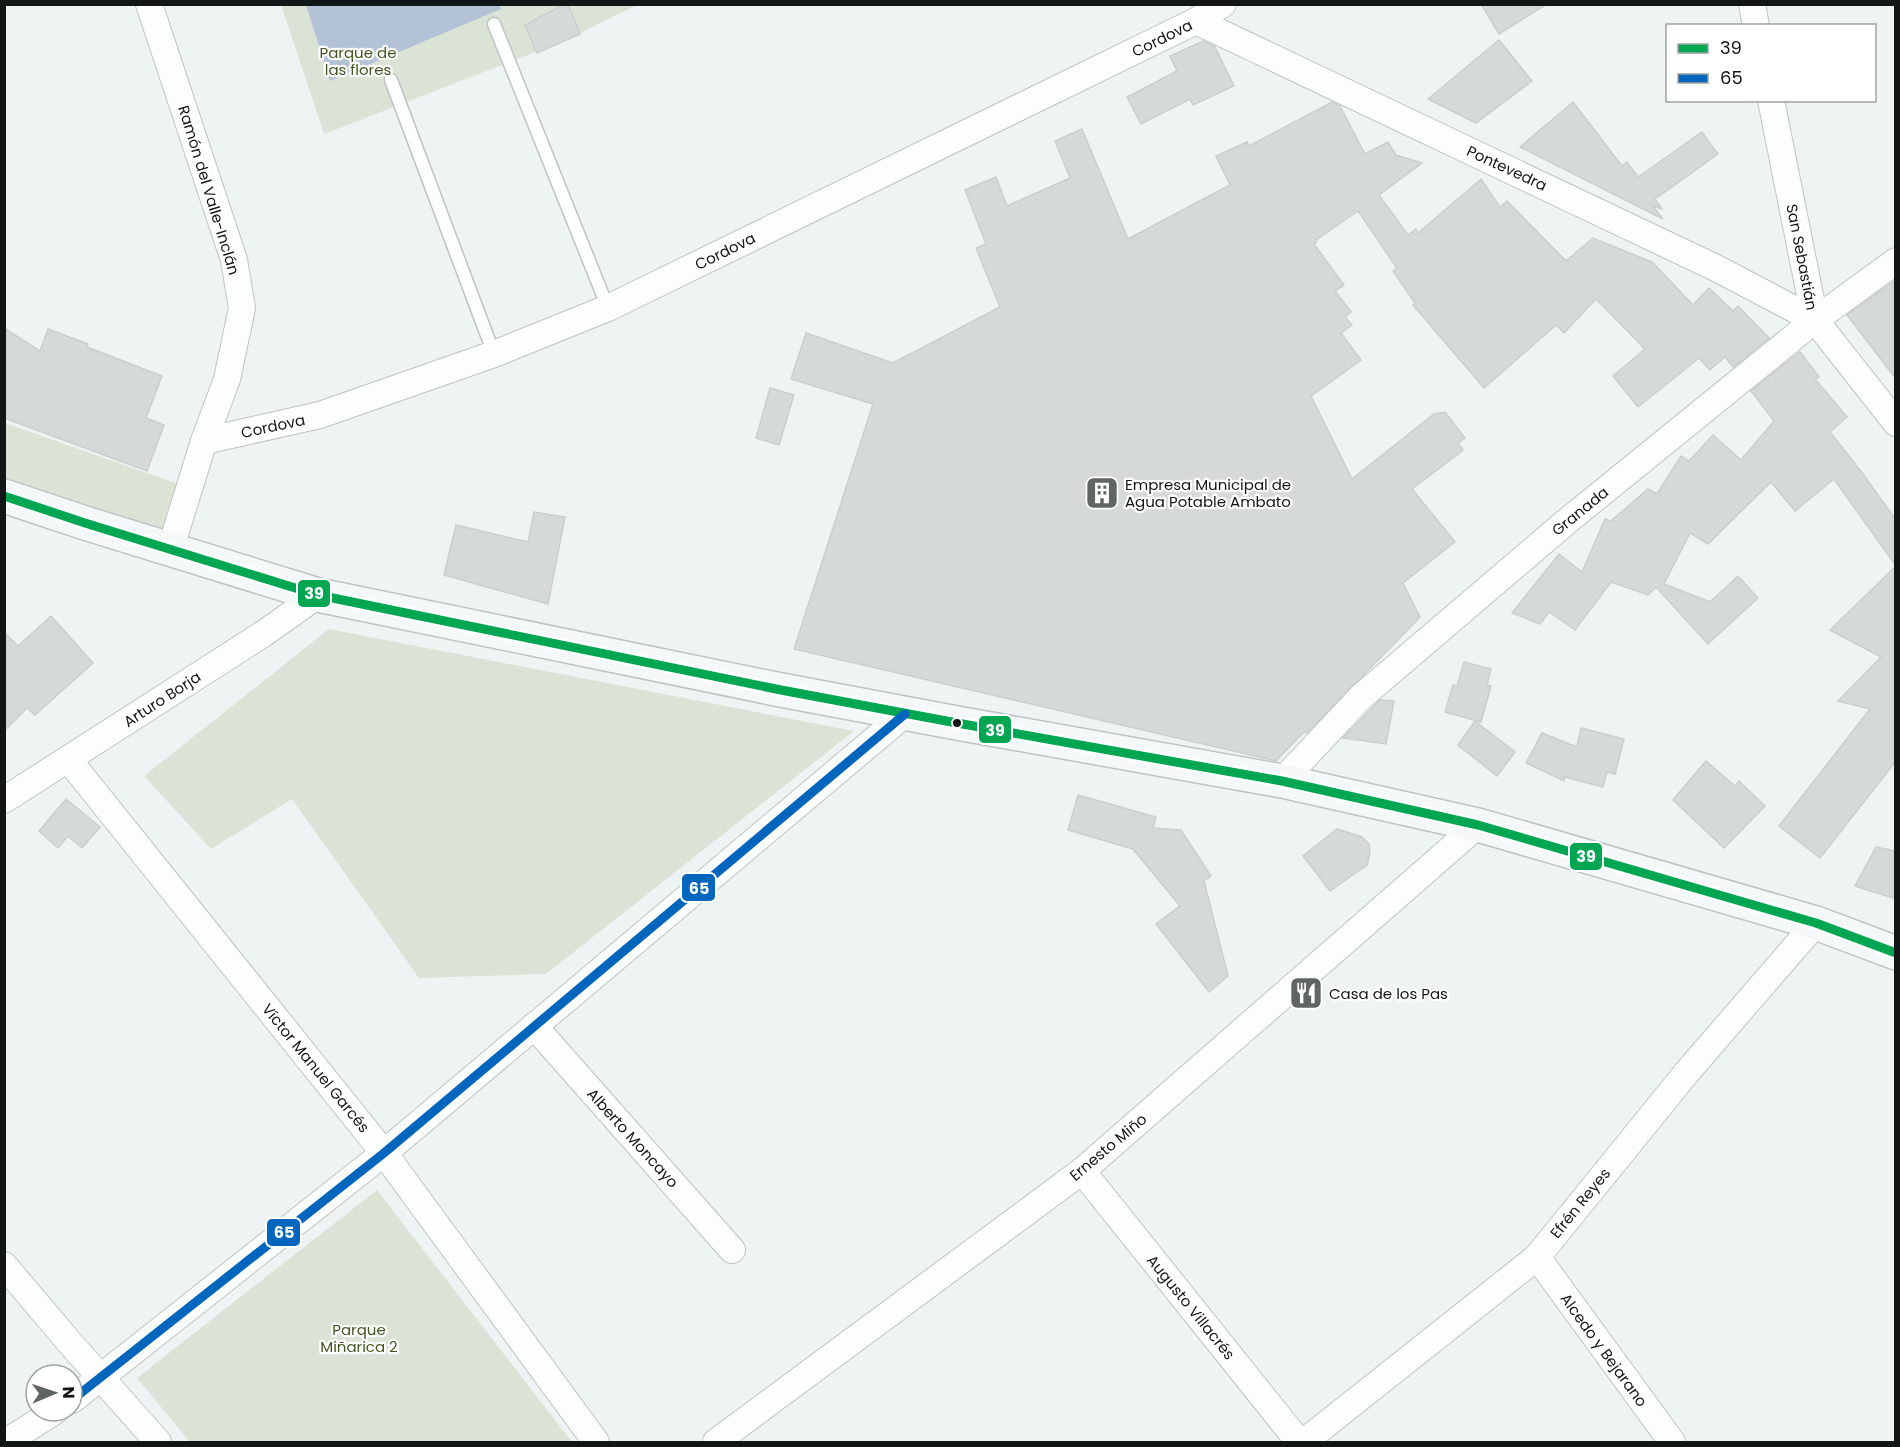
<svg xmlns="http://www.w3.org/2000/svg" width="1900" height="1447" viewBox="0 0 1900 1447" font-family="Poppins,sans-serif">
	<rect width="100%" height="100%" fill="#eef4f4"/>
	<!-- green -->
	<g fill="#dbe3d6">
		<polygon points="281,5 637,5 562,42 324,134"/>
		<polygon points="5,423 178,484 162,536 5,486"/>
		<polygon points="329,629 854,731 546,974 419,978 292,799 211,849 144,776"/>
		<polygon points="377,1190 572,1442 190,1442 137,1378"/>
	</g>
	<!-- water -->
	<polygon fill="#b3c2d7" points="499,4 501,9 330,81 306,5"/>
	<!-- building -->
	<g fill="#d5dad9" stroke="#cacfce" stroke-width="1.5">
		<polygon points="565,4 568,4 580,34 537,53 525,25"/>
		<polygon points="1481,4 1547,4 1499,34"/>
		<polygon points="1499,40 1532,81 1476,123 1428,99"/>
		<polygon points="1203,41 1215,47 1234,86 1193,105 1190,99 1141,124 1127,97 1177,71 1170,56"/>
		<polygon points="1332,102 1340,106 1365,154 1388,142 1396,155 1422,163 1379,195 1408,235 1416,229 1418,233 1481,179 1500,207 1507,201 1566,261 1593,238 1652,262 1693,305 1709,288 1733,311 1738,306 1769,338 1733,367 1725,357 1710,370 1699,358 1638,407 1613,376 1645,349 1596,299 1564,333 1556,325 1484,388 1413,305 1415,303 1393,271 1397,268 1358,211 1316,240 1317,242 1314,244 1344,285 1335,291 1351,312 1345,317 1352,325 1341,333 1361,360 1311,396 1352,479 1434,414 1445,412 1465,438 1458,443 1463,450 1412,489 1455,542 1403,583 1420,617 1307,733 1304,732 1276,761 794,649 873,404 791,379 806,333 893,363 1000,307 976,248 986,244 965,190 996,177 1007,206 1070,178 1055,141 1082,129 1128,239 1230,185 1216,156 1247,142 1249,146"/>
		<polygon points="1573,102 1622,166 1627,162 1638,177 1702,132 1718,154 1655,199 1662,209 1653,206 1663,219 1520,147"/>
		<polygon points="1896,280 1896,379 1847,315"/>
		<polygon points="4,328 40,351 48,329 88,344 87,347 162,376 146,418 164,425 147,471 4,418"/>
		<polygon points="1800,352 1819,377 1815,379 1847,417 1830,432 1863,474 1896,520 1896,566 1834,479 1795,511 1771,482 1708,544 1690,533 1664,584 1710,602 1738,576 1758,598 1708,644 1656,587 1648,595 1611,582 1575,630 1549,612 1540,624 1512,613 1559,554 1582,572 1605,519 1611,521 1648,489 1657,494 1681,456 1689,461 1713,435 1741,460 1774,421 1751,391"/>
		<polygon points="770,388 794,395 779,445 756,438"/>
		<polygon points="534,512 565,517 548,604 444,575 456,525 528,542"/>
		<polygon points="1896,566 1896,761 1820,858 1779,826 1870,709 1838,701 1881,657 1830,630"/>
		<polygon points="51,616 93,663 35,715 27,708 4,731 4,632 18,646"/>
		<polygon points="1464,662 1491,669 1487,685 1491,686 1481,722 1445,712 1453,685 1457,686"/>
		<polygon points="1380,700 1394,701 1386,744 1343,738"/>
		<polygon points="1475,721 1515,752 1497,776 1458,745"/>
		<polygon points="1581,728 1624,739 1615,774 1607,772 1603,787 1565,777 1564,781 1526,763 1542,733 1577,747"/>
		<polygon points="1706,761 1735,786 1739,781 1765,806 1724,848 1673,800"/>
		<polygon points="1078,795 1156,817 1153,828 1181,830 1211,876 1204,881 1228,976 1209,992 1156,924 1180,906 1133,849 1068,830"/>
		<polygon points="66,799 100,827 82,848 68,836 58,848 39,831"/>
		<polygon points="1337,829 1362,837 1369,844 1370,854 1367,865 1330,891 1303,856"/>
		<polygon points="1876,847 1896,851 1896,899 1855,886"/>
	</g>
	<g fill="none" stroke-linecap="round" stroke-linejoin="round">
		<!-- service casing -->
		<g stroke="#bec4c4" stroke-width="15">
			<g id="service">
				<polyline points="494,24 608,308"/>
				<polyline points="391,80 494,354"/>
			</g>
		</g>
		<!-- minor casing -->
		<g stroke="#bec4c4" stroke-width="28">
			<g id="minor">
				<polyline points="149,4 234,260 242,308 227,379 204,441 170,550"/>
				<polyline points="1752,4 1756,26"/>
				<polyline points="1196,21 1716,268 1815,320"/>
				<polyline points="1771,100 1815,320 1896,423"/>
				<polyline points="204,441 320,415 494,354 608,308 1196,21 1223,4"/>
				<polyline points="68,759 384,1153 596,1442"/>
				<polyline points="1282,781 1361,697 1566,522 1815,320 1896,261"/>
				<polyline points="4,800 263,634 318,595"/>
				<polyline points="534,1026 732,1250"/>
				<polyline points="1082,1171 1299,1442"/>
				<polyline points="1537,1257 1672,1442"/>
				<polyline points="4,1265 70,1343 158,1442"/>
				<polyline points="72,1400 384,1153 905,714"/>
				<polyline points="6,1442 55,1411"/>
				<polyline points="716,1442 1082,1171 1478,825"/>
				<polyline points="1304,1442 1537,1257 1688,1071 1816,923"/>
			</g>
		</g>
		<!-- secondary casing -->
		<g stroke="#bec4c4" stroke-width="36">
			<polyline id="secondary" points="4,496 85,523 318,595 781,690 957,723 1282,781 1478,825 1816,923 1896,953"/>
		</g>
		<!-- service -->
		<use href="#service" stroke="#fcfdfd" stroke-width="12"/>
		<!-- minor -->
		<use href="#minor" stroke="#fcfdfd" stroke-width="26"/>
		<!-- secondary -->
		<use href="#secondary" stroke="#f5f8f9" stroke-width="33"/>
		<!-- bus-1 casing -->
		<g stroke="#fff" stroke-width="14">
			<polyline id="bus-1" points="4,496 85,523 318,595 781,690 957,723 1282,781 1478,825 1816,923 1896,953"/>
		</g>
		<!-- bus-2 casing -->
		<g stroke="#fff" stroke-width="14">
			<polyline id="bus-2" points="72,1400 384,1153 905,714"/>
		</g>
		<!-- bus-1 -->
		<use href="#bus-1" stroke="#00a651" stroke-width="9"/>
		<!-- bus-2 -->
		<use href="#bus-2" stroke="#0065bd" stroke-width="9"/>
	</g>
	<!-- icons -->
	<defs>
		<g id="building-square" transform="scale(1.725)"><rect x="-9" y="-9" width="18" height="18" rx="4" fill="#5f6464" stroke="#fff"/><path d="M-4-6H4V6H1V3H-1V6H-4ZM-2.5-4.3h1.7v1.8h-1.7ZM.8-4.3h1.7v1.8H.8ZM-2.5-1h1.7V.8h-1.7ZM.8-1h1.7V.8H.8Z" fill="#fff"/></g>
		<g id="restaurant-square" transform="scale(1.725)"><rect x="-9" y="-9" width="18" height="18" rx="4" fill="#5f6464" stroke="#fff"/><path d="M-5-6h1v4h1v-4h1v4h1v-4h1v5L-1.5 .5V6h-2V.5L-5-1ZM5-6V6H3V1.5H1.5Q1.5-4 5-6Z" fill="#fff"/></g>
	</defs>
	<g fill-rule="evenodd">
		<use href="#building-square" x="1102" y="493"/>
		<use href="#restaurant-square" x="1306" y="993"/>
	</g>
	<!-- markers -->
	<circle fill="#121616" stroke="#fff" stroke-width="2" cx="957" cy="723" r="5"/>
	<g text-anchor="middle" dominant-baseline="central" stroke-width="4.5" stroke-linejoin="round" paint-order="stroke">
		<!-- street labels -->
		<g font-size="15" fill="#121616" stroke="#fff">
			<text transform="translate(1162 38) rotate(-26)">Cordova</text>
			<text transform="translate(1507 168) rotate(25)">Pontevedra</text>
			<text transform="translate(209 190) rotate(73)">Ramón del Valle-Inclán</text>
			<text transform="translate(725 251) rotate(-26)">Cordova</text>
			<text transform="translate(1802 257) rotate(79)">San Sebastián</text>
			<text transform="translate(273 426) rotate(-12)">Cordova</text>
			<text transform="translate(1580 511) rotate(-39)">Granada</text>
			<text transform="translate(162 699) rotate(-33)">Arturo Borja</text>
			<text transform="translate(316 1068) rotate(51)">Víctor Manuel Garcés</text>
			<text transform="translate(633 1138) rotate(48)">Alberto Moncayo</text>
			<text transform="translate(1108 1147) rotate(-40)">Ernesto Miño</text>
			<text transform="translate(1580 1203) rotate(-51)">Efrén Reyes</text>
			<text transform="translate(1191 1307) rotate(51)">Augusto Villacrés</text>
			<text transform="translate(1604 1350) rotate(54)">Alcedo y Bejarano</text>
		</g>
		<!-- park labels -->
		<g font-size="15" fill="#435522" stroke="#fff">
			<text x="358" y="52">Parque de<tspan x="358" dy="17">las flores</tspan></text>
			<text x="359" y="1329">Parque<tspan x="359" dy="17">Miñarica 2</tspan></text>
		</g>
		<!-- poi labels -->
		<g font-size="15" fill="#121616" stroke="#fff" text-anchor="start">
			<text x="1125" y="484">Empresa Municipal de<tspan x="1125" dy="17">Agua Potable Ambato</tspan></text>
			<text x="1329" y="993">Casa de los Pas</text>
		</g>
	</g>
	<g stroke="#fff" stroke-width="2">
		<rect x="297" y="579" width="34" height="29" rx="6" fill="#00a651"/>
		<rect x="978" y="715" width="34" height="29" rx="6" fill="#00a651"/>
		<rect x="1569" y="842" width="34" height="29" rx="6" fill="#00a651"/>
		<rect x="681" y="873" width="35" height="29" rx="6" fill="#0065bd"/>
		<rect x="266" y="1218" width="35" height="29" rx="6" fill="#0065bd"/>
	</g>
	<g font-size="16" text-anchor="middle" font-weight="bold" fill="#fff">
		<text x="314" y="599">39</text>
		<text x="995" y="736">39</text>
		<text x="1586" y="862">39</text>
		<text x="699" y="894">65</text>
		<text x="284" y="1238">65</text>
	</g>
	<!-- border -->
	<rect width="1900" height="1447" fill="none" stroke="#121616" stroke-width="12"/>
	<!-- legend -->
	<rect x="1666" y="24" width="210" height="78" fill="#ffffff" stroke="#a0a2a2" stroke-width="1.5"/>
	<rect x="1678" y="44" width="30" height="9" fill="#00a651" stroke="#a0a2a2" stroke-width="1.5"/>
	<text x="1720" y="54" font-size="18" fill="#121616">39</text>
	<rect x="1678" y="74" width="30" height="9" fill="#0065bd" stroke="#a0a2a2" stroke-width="1.5"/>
	<text x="1720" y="84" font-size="18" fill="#121616">65</text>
	<!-- north arrow -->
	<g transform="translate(54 1393) rotate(88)"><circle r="28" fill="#ffffff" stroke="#a0a2a2" stroke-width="1.5"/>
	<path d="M0-4.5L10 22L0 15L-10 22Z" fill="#5f6464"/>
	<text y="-9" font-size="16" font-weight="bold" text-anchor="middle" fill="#121616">N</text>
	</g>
</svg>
